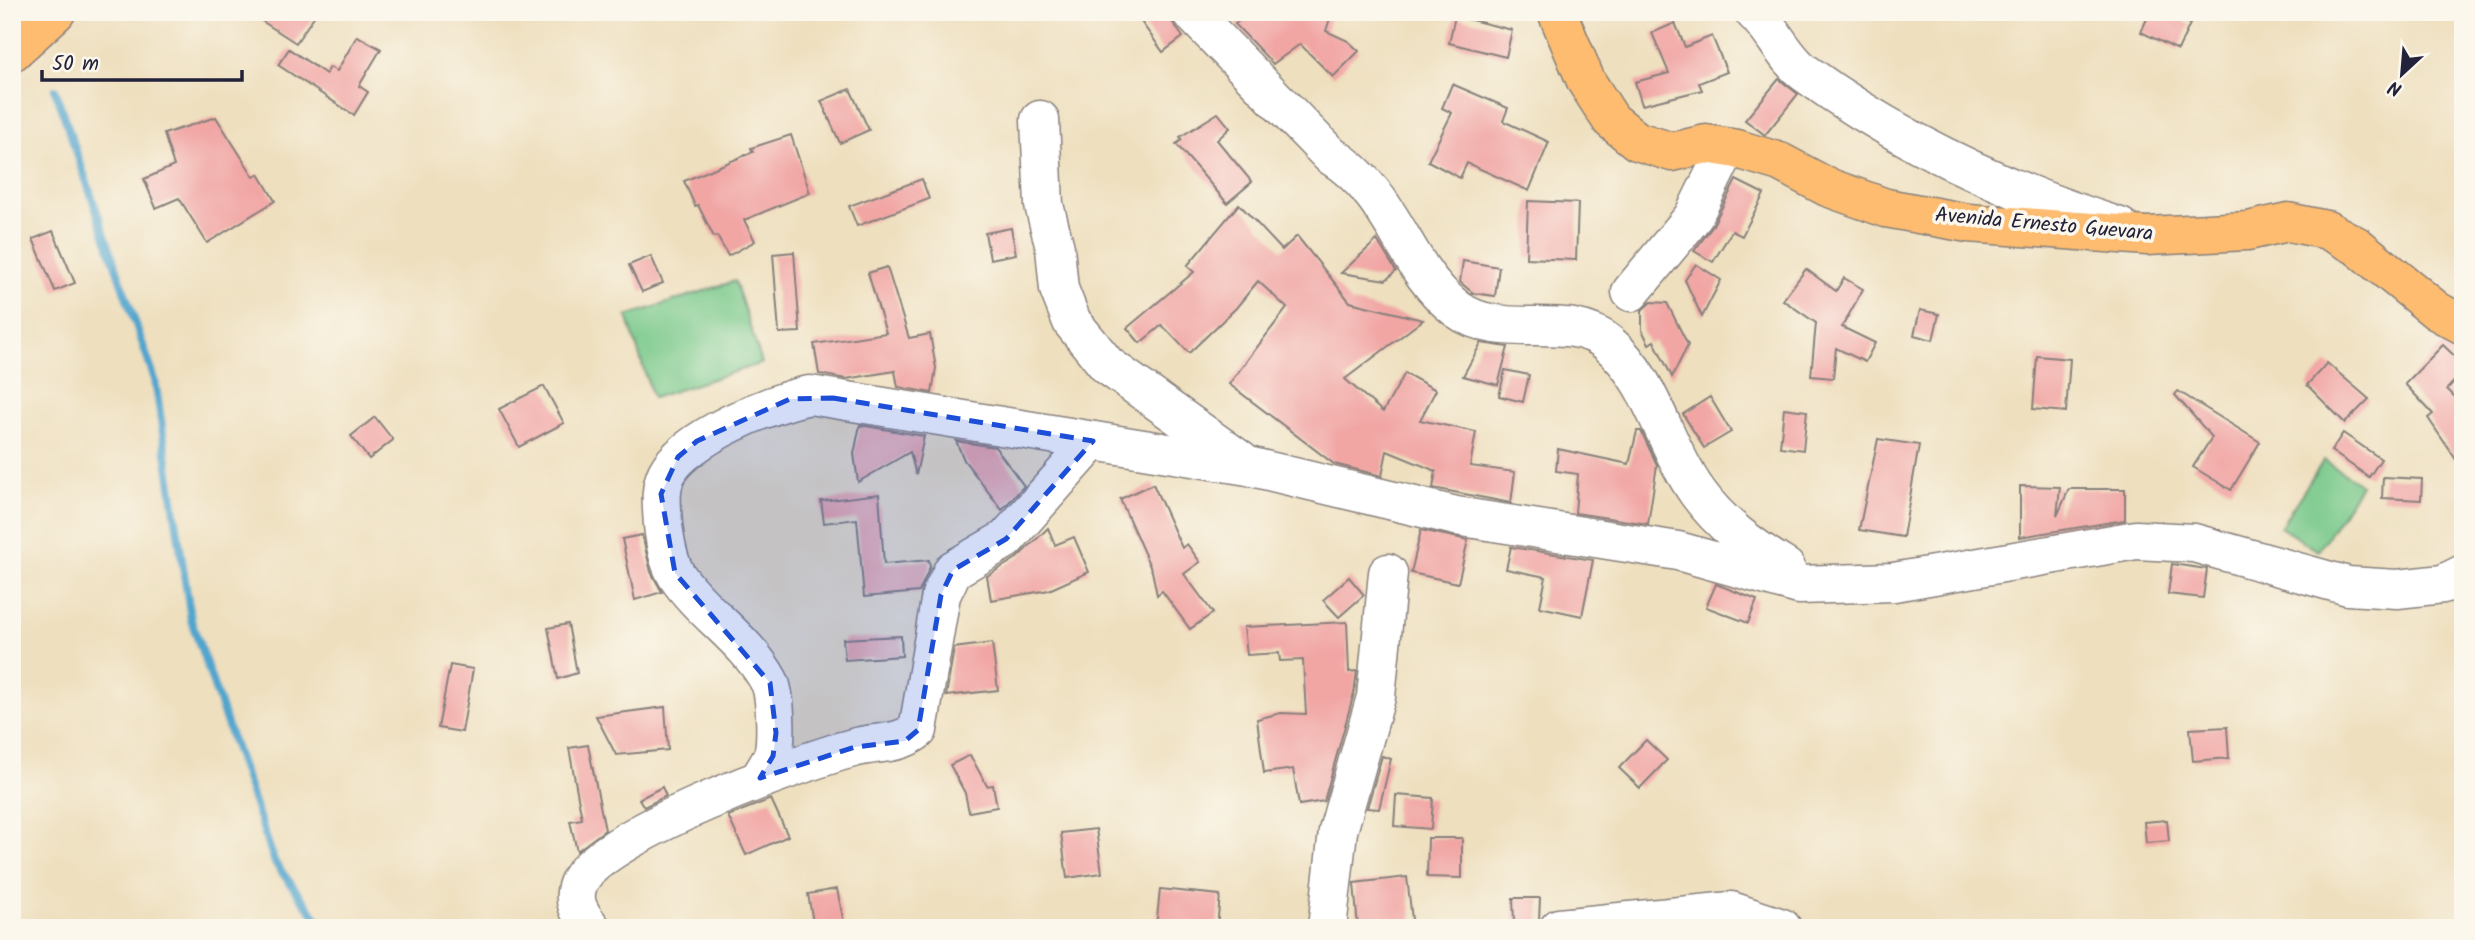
<svg xmlns="http://www.w3.org/2000/svg" width="2475" height="940" viewBox="0 0 2475 940" font-family="Kalam,sans-serif">
	<rect width="100%" height="100%" fill="#fbf7ec"/>
	<filter id="ink" filterUnits="userSpaceOnUse"><feTurbulence type="fractalNoise" baseFrequency=".0143" numOctaves="2"/><feDisplacementMap in="SourceGraphic" scale="14" xChannelSelector="R" yChannelSelector="G"/><feConvolveMatrix kernelMatrix="1 2 1 2 8 2 1 2 1" color-interpolation-filters="sRGB"/></filter>
	<filter id="wash" filterUnits="userSpaceOnUse"><feTurbulence type="fractalNoise" baseFrequency=".00686" numOctaves="4" result="noise"/><feDisplacementMap in="SourceGraphic" scale="28" xChannelSelector="R" yChannelSelector="G"/><feGaussianBlur stdDeviation="1.57" result="paint"/><feColorMatrix in="noise" values="0 0 0 0 0 0 0 0 0 0 0 0 0 0 0 0 0 1.4 0 .05"/><feComposite in="paint" operator="in"/></filter>
	<g filter="url(#wash)">
		<rect width="100%" height="100%" fill="#eedfbe"/>
		<!-- green -->
		<g fill="#77c889" stroke="#4c7562" stroke-width="2">
			<polygon points="735,281 762,363 653,398 627,316"/>
			<polygon points="2324,460 2361,485 2318,551 2280,527"/>
		</g>
		<g fill="none" stroke-linecap="round" stroke-linejoin="round">
			<!-- stream -->
			<polyline stroke="#51a5cd" stroke-width="8" points="55,90 155,380 191,620 275,863 324,928"/>
		</g>
		<g id="blocks">
			<!-- building -->
			<g fill="#f1a6a4">
				<polygon points="248,12 317,12 296,43"/>
				<polygon points="1134,12 1165,12 1183,37 1163,52"/>
				<polygon points="1250,12 1332,12 1326,31 1348,41 1359,51 1333,77 1300,44 1273,64 1235,24"/>
				<polygon points="2150,12 2164,12 2190,24 2178,50 2141,32"/>
				<polygon points="1455,16 1512,30 1506,57 1449,43"/>
				<polygon points="1675,23 1685,47 1712,36 1727,72 1699,83 1702,90 1642,105 1635,82 1669,73 1652,33"/>
				<polygon points="357,36 381,49 359,86 368,92 354,115 278,65 289,49 326,74 330,67 337,71"/>
				<polygon points="1779,79 1798,94 1765,135 1745,120"/>
				<polygon points="1452,84 1508,108 1503,121 1549,142 1529,191 1467,163 1460,178 1428,161 1452,113 1442,108"/>
				<polygon points="850,89 869,130 840,143 821,101"/>
				<polygon points="1218,113 1230,128 1217,140 1252,182 1227,203 1176,144 1182,140 1180,137"/>
				<polygon points="216,117 254,177 259,174 275,201 207,243 179,198 156,208 144,179 174,166 164,134"/>
				<polygon points="791,135 810,193 744,220 755,241 728,256 717,236 714,237 698,205 695,206 684,181 753,152 751,148"/>
				<polygon points="922,179 929,199 857,226 849,206"/>
				<polygon points="1736,180 1764,194 1742,236 1732,231 1713,262 1694,251 1712,227"/>
				<polygon points="1528,201 1578,203 1576,260 1526,258"/>
				<polygon points="1239,204 1282,250 1297,236 1350,302 1423,320 1345,379 1383,412 1405,373 1436,390 1420,420 1476,432 1470,466 1515,472 1511,503 1433,488 1436,471 1387,451 1382,476 1334,464 1229,384 1287,308 1258,281 1236,308 1189,353 1162,325 1140,343 1127,328 1194,272 1187,266"/>
				<polygon points="1011,228 1016,254 990,259 985,233"/>
				<polygon points="53,231 75,283 55,291 33,239"/>
				<polygon points="1377,240 1396,271 1386,280 1341,273"/>
				<polygon points="794,252 800,332 779,333 773,254"/>
				<polygon points="651,256 663,283 642,292 629,265"/>
				<polygon points="1463,261 1499,267 1495,296 1473,293 1460,282"/>
				<polygon points="1696,264 1721,280 1702,317 1685,280"/>
				<polygon points="887,267 909,338 930,334 936,368 932,393 898,387 895,371 846,379 819,374 814,344 886,333 868,273"/>
				<polygon points="1806,269 1836,291 1844,278 1863,289 1842,327 1875,343 1865,362 1836,348 1833,378 1811,376 1816,323 1783,300"/>
				<polygon points="1651,302 1667,303 1688,345 1672,377 1654,341 1649,344 1642,330 1642,310"/>
				<polygon points="1920,310 1939,314 1933,340 1914,335"/>
				<polygon points="1481,343 1508,347 1498,385 1463,376"/>
				<polygon points="2443,345 2463,364 2463,372 2447,389 2463,405 2463,470 2428,418 2433,414 2405,384"/>
				<polygon points="2037,356 2070,359 2066,412 2033,409"/>
				<polygon points="2327,363 2369,399 2345,423 2307,385"/>
				<polygon points="1505,370 1529,375 1523,402 1499,396"/>
				<polygon points="544,386 564,423 519,447 499,409"/>
				<polygon points="2178,391 2260,442 2231,490 2193,467 2212,437 2175,395"/>
				<polygon points="1710,397 1731,432 1704,448 1683,414"/>
				<polygon points="1784,408 1807,411 1803,450 1780,447"/>
				<polygon points="375,417 393,440 369,459 351,436"/>
				<polygon points="860,425 924,436 916,475 910,452 858,482 854,454"/>
				<polygon points="1637,431 1641,431 1657,465 1648,524 1575,513 1578,474 1556,471 1558,449 1629,464"/>
				<polygon points="2343,433 2381,459 2369,477 2331,451"/>
				<polygon points="1878,439 1919,445 1903,537 1859,530"/>
				<polygon points="956,441 995,447 1024,486 1002,510 964,460"/>
				<polygon points="2383,477 2422,479 2421,500 2382,498"/>
				<polygon points="1153,484 1182,548 1187,544 1200,562 1184,574 1213,613 1190,629 1162,591 1157,595 1152,571 1120,499"/>
				<polygon points="2020,486 2060,487 2057,516 2069,489 2125,489 2125,520 2020,537"/>
				<polygon points="879,494 884,564 929,560 930,567 919,592 864,597 857,519 824,523 821,501"/>
				<polygon points="1048,528 1055,545 1074,537 1089,572 1049,590 991,600 987,576 1017,558"/>
				<polygon points="1421,530 1468,540 1458,583 1411,573"/>
				<polygon points="642,535 651,572 662,592 635,600 622,539"/>
				<polygon points="1511,547 1593,560 1582,616 1540,607 1546,577 1506,569"/>
				<polygon points="2172,564 2207,569 2203,598 2168,594"/>
				<polygon points="1349,577 1364,595 1339,617 1323,600"/>
				<polygon points="1716,584 1757,600 1748,623 1706,607"/>
				<polygon points="1347,622 1349,672 1357,671 1354,693 1324,801 1299,805 1293,769 1264,773 1257,719 1281,713 1306,714 1303,660 1280,661 1279,653 1247,655 1244,627"/>
				<polygon points="568,624 577,673 558,679 548,628"/>
				<polygon points="901,636 902,656 845,660 843,639"/>
				<polygon points="992,643 998,690 946,696 954,648"/>
				<polygon points="450,665 473,669 462,732 438,728"/>
				<polygon points="665,707 668,750 616,755 596,716"/>
				<polygon points="2227,727 2229,758 2193,761 2190,729"/>
				<polygon points="1646,740 1667,760 1640,788 1619,768"/>
				<polygon points="588,745 605,830 577,851 570,821 582,819 569,748"/>
				<polygon points="970,755 987,786 993,785 997,807 969,812 965,793 950,765"/>
				<polygon points="1382,756 1391,759 1379,809 1367,808"/>
				<polygon points="662,787 666,796 644,807 639,799"/>
				<polygon points="1396,795 1433,798 1431,829 1394,826"/>
				<polygon points="771,799 788,836 746,855 728,816"/>
				<polygon points="2167,820 2169,841 2146,843 2144,822"/>
				<polygon points="1096,829 1102,873 1067,878 1061,833"/>
				<polygon points="1428,838 1462,838 1462,878 1427,877"/>
				<polygon points="1407,877 1413,928 1358,928 1354,883"/>
				<polygon points="837,889 844,923 814,928 808,894"/>
				<polygon points="1160,889 1220,895 1217,928 1156,928"/>
				<polygon points="1513,898 1540,898 1539,921 1514,922"/>
			</g>
		</g>
	</g>
	<g filter="url(#ink)">
		<use href="#blocks" fill-opacity="0" stroke="#88807c" stroke-width="2"/>
		<g fill="none" stroke-linecap="round" stroke-linejoin="round">
			<!-- minor casing -->
			<g stroke="#88807c" stroke-width="41">
				<g id="minor">
					<path d="M 1191,12 L 1330,155 C 1396,195 1402,267 1457,309 C 1502,343 1569,309 1608,343 C 1653,381 1664,446 1698,493 C 1721,525 1752,547 1786,568"/>
					<path d="M 1754,12 C 1773,29 1784,58 1805,73 C 1899,141 2009,192 2120,227"/>
					<polyline points="1040,120 1044,205 1055,248 1059,289 1072,322 1107,365 1241,461"/>
					<polyline points="1631,292 1693,217 1727,148"/>
					<path d="M 760,778 C 764,771 770,763 773,755 C 777,740 776,694 769,681 C 746,639 703,614 677,576 C 668,562 665,542 663,525 C 662,507 659,489 667,473 C 685,438 772,402 810,395 L 1248,466 L 1456,516 L 1678,551 L 1799,585 L 1894,582 L 2136,540 L 2194,543 L 2348,586 L 2397,589 L 2443,584 L 2463,574"/>
					<path d="M 591,928 C 579,913 570,899 580,880 C 605,834 799,762 853,748 C 877,741 898,746 918,730 L 941,595 L 953,570 L 1006,539 L 1093,441"/>
					<polyline points="1327,928 1338,831 1376,697 1388,573"/>
					<polyline points="1559,928 1731,911 1782,928"/>
				</g>
			</g>
			<!-- major casing -->
			<g stroke="#88807c" stroke-width="41">
				<g id="major">
					<polyline points="1557,12 1586,81 1611,120 1637,141 1672,152 1706,144 1737,149 1780,162 1827,187 1886,208 1968,223 2147,236 2248,231 2288,222 2327,230 2357,246 2437,311 2463,325"/>
					<polyline points="12,52 56,12"/>
				</g>
			</g>
			<!-- minor -->
			<use href="#minor" stroke="#fff" stroke-width="38"/>
			<!-- major -->
			<use href="#major" stroke="#fdbc70" stroke-width="38"/>
		</g>
	</g>
	<!-- marked area -->
	<path fill="#1d4ed8" fill-opacity="0.2" stroke="#1d4ed8" stroke-width="5" stroke-dasharray="14 9" stroke-linejoin="round" d="M 833,398 L 1093,441 L 1006,539 L 953,570 L 941,595 L 918,730 L 905,741 L 855,747 L 760,778 L 773,756 L 776,733 L 770,683 L 675,573 L 661,494 L 678,457 L 697,441 L 790,399 Z"/>
	<g text-anchor="middle" dominant-baseline="central" stroke-width="7" stroke-linejoin="round" paint-order="stroke">
		<!-- street labels -->
		<g font-size="21" fill="#22223b" stroke="#fbf7ec">
			<text transform="translate(2044 225) rotate(5)">Avenida Ernesto Guevara</text>
		</g>
	</g>
	<!-- margin -->
	<rect width="2475" height="940" fill="none" stroke="#fbf7ec" stroke-width="42"/>
	<!-- north arrow -->
	<g transform="translate(2402 74) rotate(206)" stroke="#fbf7ec" stroke-width="5" paint-order="stroke">
	<path d="M0-5L12 26L0 18L-12 26Z" fill="#22223b"/>
	<text y="-10" font-size="19" font-weight="bold" text-anchor="middle" fill="#22223b">N</text>
	</g>
	<!-- scale -->
	<path d="M42 70v10h200v-10" fill="none" stroke="#22223b" stroke-width="3.5"/>
	<text x="52" y="70" font-size="21" fill="#22223b" stroke="#fbf7ec" stroke-width="5" paint-order="stroke">50 m</text>
</svg>
